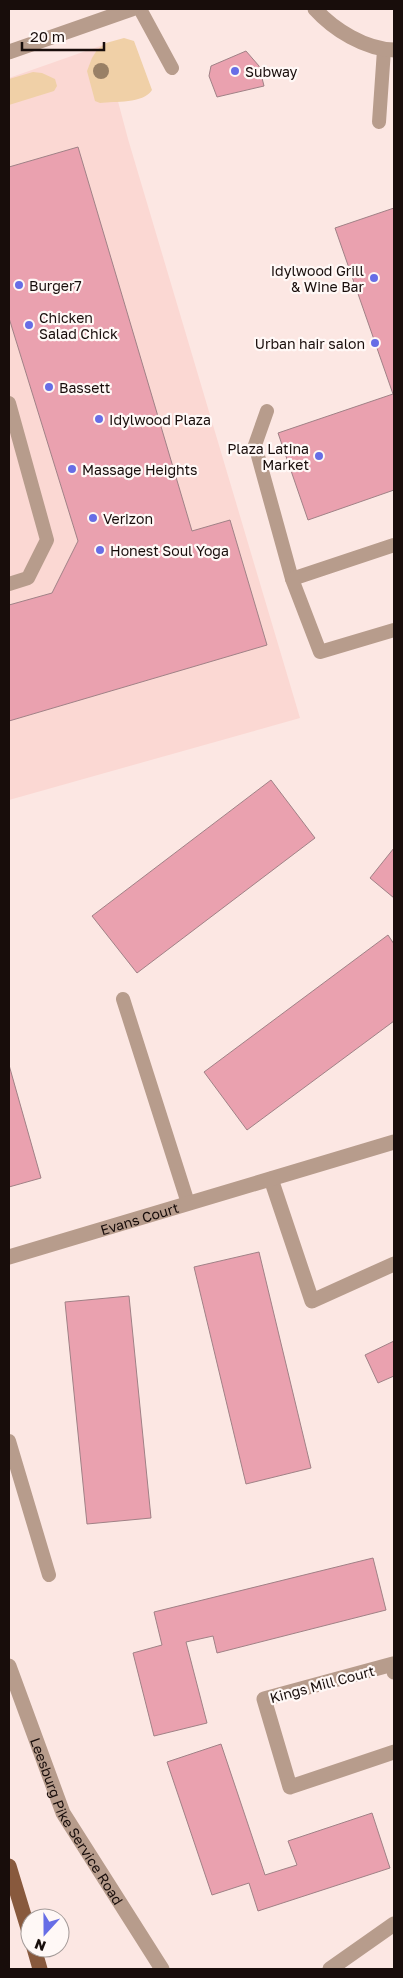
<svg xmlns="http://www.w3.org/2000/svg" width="403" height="1978" viewBox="0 0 403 1978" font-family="'Golos Text',sans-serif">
	<rect width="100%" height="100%" fill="#fce7e3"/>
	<!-- built -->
	<g fill="#fbd8d3">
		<polygon points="103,45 128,139 300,718 9,800 9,721 267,645 230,520 192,531 78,147 9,167 9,78"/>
		<polygon points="9,318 78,541 52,593 9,605"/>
	</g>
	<!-- green -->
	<g fill="#f0d0a7">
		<path d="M 124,38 L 134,41 L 152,90 C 143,104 115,101 100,103 L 95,101 L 87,71 L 92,58 L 97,50 L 106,43 Z"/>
		<polygon points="33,72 42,73 55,79 57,86 54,91 9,105 9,79"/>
	</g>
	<!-- building -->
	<g fill="#eaa1af" stroke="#a08186">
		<polygon points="246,51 259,66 264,86 217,97 209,76 211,66"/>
		<polygon points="78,147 192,531 230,520 267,645 9,721 9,605 52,593 78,541 9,318 9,167"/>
		<polygon points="394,208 394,490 308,520 278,433 393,394 335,228"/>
		<polygon points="271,780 315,838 137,973 92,916"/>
		<polygon points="394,848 394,898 370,878"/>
		<polygon points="388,935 394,944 394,1021 247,1130 204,1072"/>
		<polygon points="9,1065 41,1178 9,1187"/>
		<polygon points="259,1252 311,1468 246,1484 194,1267"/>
		<polygon points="129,1296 151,1518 87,1524 65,1302"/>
		<polygon points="394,1341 394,1376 378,1383 365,1355"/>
		<polygon points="373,1558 386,1610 217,1653 213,1636 186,1642 207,1723 154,1736 133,1653 162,1645 154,1612"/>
		<polygon points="221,1744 265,1875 297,1865 288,1841 372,1813 390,1868 258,1911 249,1883 212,1895 167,1762"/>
	</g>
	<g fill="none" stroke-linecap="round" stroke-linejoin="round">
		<!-- service -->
		<g stroke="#b79c8c" stroke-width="14">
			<polyline points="140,9 172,68"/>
			<polyline points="379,122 384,50"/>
			<polyline points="9,403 47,540 28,578 9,584"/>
			<polyline points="267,411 255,445 292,579"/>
			<polyline points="394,545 292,579 320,652 394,630"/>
			<polyline points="123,999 188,1203"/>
			<polyline points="9,1441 49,1575"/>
		</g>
		<!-- minor -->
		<g stroke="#b79c8c" stroke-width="15">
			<path d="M 315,9 C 334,30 365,49 394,50"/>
			<polyline points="271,1179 312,1301 394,1264"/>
			<path id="s1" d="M 9,1257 L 394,1142"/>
			<path id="s2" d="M 9,1666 L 63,1813 L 162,1969"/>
			<polyline points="394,1672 393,1664 264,1699 290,1787 394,1752"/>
			<polyline points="330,1969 394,1924"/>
		</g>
		<!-- tertiary -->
		<polyline stroke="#b79c8c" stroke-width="15" points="9,52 132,9"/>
		<!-- primary -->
		<g stroke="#88593d" stroke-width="15">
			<polyline points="9,1866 30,1935"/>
			<polyline points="34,1948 40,1969"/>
		</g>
	</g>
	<!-- trees -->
	<circle fill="#998066" cx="101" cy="71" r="8"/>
	<!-- markers -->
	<g fill="#676de6" stroke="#fff8f6" stroke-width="2">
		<circle cx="235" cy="71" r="5"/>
		<circle cx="374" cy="278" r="5"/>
		<circle cx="19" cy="285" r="5"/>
		<circle cx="29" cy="325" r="5"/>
		<circle cx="375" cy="343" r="5"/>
		<circle cx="49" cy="387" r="5"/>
		<circle cx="99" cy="419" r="5"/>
		<circle cx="319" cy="456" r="5"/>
		<circle cx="72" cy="469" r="5"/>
		<circle cx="93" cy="518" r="5"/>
		<circle cx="100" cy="550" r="5"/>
	</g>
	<g text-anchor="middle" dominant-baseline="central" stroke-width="4.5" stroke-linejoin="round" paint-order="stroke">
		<!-- poi labels -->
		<g font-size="14" fill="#180d0b" stroke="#fff8f6" text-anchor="start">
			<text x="245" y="71">Subway</text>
			<text x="364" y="270" text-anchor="end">Idylwood Grill<tspan x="364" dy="16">&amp; Wine Bar</tspan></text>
			<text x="29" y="285">Burger7</text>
			<text x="39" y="317">Chicken<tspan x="39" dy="16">Salad Chick</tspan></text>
			<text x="365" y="343" text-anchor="end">Urban hair salon</text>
			<text x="59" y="387">Bassett</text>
			<text x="109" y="419">Idylwood Plaza</text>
			<text x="309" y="448" text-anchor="end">Plaza Latina<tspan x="309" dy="16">Market</tspan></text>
			<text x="82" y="469">Massage Heights</text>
			<text x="103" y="518">Verizon</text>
			<text x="110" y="550">Honest Soul Yoga</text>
		</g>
		<!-- street labels -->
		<g font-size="14" fill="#180d0b" stroke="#fff8f6">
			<text stroke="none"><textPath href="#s1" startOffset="136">Evans Court</textPath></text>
			<text transform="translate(322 1684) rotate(-15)">Kings Mill Court</text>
			<text stroke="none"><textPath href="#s2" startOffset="170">Leesburg Pike Service Road</textPath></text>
		</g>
	</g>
	<!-- border -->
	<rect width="403" height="1978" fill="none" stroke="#180d0b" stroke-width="20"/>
	<!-- north arrow -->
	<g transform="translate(45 1933) rotate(201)"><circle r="24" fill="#fff8f6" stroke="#a39a98"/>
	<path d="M0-4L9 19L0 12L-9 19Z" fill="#676de6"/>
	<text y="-8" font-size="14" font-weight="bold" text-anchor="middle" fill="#180d0b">N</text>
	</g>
	<!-- scale -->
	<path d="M22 42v8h82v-8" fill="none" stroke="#180d0b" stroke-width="2.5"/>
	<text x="30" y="42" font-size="15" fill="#180d0b" stroke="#fff8f6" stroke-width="4" paint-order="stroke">20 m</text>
</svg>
